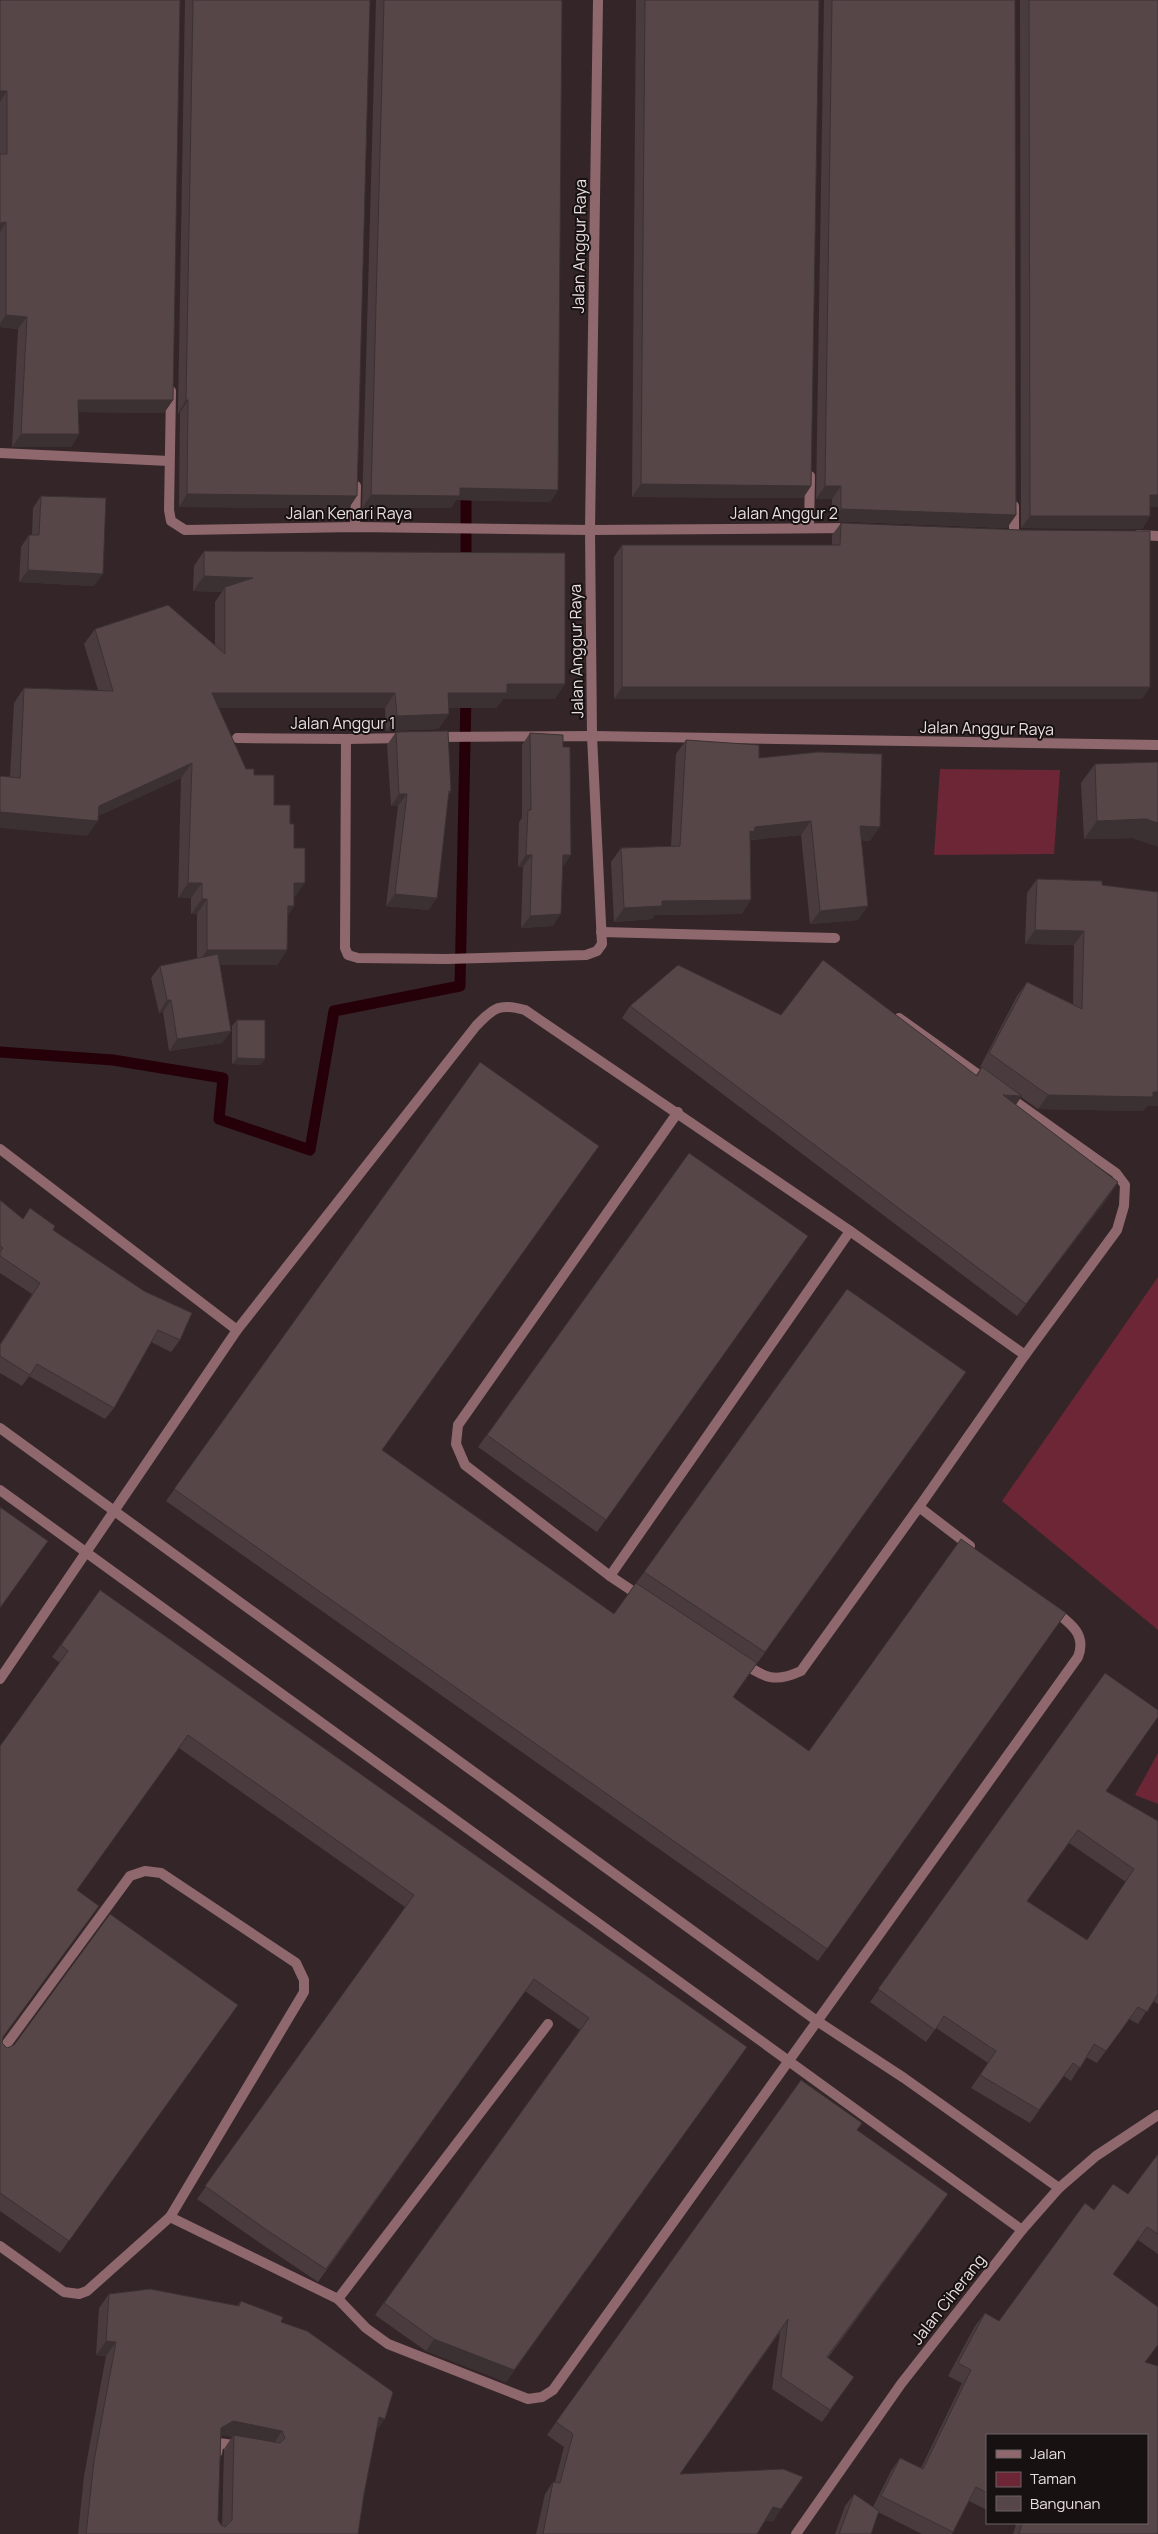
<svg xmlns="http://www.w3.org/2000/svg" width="1158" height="2534" viewBox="0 0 1158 2534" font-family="Manrope,sans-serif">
	<rect width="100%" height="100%" fill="#342628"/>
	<!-- green -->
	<g fill="#6c2636">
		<polygon points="940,769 1060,770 1054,854 934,855"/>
		<polygon points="1158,1277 1158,1630 1002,1501"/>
		<polygon points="1158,1753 1158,1804 1135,1795"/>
	</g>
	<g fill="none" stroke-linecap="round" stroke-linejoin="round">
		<!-- stream -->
		<g stroke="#260009" stroke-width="11">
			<polyline points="466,487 466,566"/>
			<polyline points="0,1052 113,1060 223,1078 219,1119 310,1150 334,1011 460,986 466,695"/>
		</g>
		<!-- minor -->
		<g stroke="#8f686e" stroke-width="10">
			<polyline points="171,391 169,510 171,521 185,530 355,527 590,530 849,528"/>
			<polyline points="0,453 169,461"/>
			<polyline points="1014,506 1014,535"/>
			<polyline points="355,527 356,486"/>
			<polyline points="809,527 810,476"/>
			<polyline points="1138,535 1158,536"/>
			<polyline points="434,737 592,736 1158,745"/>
			<polyline points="237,738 346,739 405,738"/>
			<polyline points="346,739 345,948 348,955 358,958 446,959 586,955 597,951 602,944 592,736 590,530 598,0"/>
			<polyline points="601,932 835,938"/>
			<polyline points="899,1018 986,1080"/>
			<polyline points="1006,1095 1116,1173 1125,1185 1124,1206 1117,1230 1025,1355"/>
			<polyline points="0,1149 237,1330"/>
			<polyline points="0,1428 817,2021 904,2078 1059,2188"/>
			<polyline points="0,1490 1022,2230"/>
			<polyline points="610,1576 850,1231"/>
			<polyline points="643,1598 610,1576 465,1465 456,1444 458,1425 678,1112"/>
			<path d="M 743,1663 C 765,1678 775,1683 801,1671 L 919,1507"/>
			<path d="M 0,1679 L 237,1330 L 476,1026 C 494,1007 500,1003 525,1010 L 850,1231 L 1025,1355 L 919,1507 L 970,1546"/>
			<polyline points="0,2053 130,1876 145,1871 161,1873 296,1963 304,1980 304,1992 170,2217"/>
			<path d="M 0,2246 L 64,2292 L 79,2294 L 87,2291 L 170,2217 L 338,2299 L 366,2328 L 388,2344 L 528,2399 L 542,2397 L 553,2390 L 1078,1657 C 1087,1634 1070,1623 1053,1610"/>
			<polyline points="338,2299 548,2024"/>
			<polyline points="217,2453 219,2443 240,2446"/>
		</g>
		<!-- tertiary -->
		<polyline stroke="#8f686e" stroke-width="10" points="796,2534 901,2384 1022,2230 1059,2188 1096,2156 1158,2115"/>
	</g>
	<!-- wall -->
	<g fill="#4a3c3e" fill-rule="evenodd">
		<polygon points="0,0 173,400 164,413 78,412 79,434 71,447 12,447 18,329 0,327"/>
		<polygon points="185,0 370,0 349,508 179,507 180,413 178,413"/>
		<polygon points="376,0 562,0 558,490 550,502 456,500 451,508 362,508"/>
		<polygon points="636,0 819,0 811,486 803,498 632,497"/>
		<polygon points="824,0 1015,0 1016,515 1007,528 832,521 832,499 816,499"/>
		<polygon points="1020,0 1158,0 1158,507 1150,507 1150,516 1142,529 1021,528"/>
		<polygon points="41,496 94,586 19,582 21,547 29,535 32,535 33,508"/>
		<polygon points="841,523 1150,687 1142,699 614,699 614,557 622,545 832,545 832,535"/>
		<polygon points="204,551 555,699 503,699 496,708 449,708 449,714 438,729 386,731 385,708 218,708 246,769 254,775 274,805 290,824 294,906 288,915 287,950 277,965 220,965 231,1031 222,1043 169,1051 163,1012 159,1013 151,978 160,966 197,959 197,914 191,914 191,898 178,898 181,778 98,816 87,836 10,777 14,703 24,688 98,690 84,644 95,629 215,645 215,602 222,592 193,591 194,566"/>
		<polygon points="396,732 451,791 448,796 437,898 428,910 386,906 398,806 391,806 387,745"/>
		<polygon points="530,733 562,867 553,926 521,928 523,867 518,867 519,822 522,818 522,745"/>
		<polygon points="686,740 759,758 870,841 861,840 858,920 810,924 801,835 750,840 742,914 655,915 652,919 614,922 611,862 621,848 671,846 676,754"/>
		<polygon points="1095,764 1132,838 1084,839 1081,783"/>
		<polygon points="1037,879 1102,885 1147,1106 1143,1111 1038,1109 1021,1097 1016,1105 1110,1195 1017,1316 622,1018 630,1006 781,1015 976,1075 981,1068 980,1067 1017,996 1027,982 1073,1004 1074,945 1025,944 1027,893"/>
		<polygon points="237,1020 265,1059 260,1065 232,1064 232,1026"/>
		<polygon points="480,1062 382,1450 614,1614 847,1289 966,1372 733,1697 809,1751 1066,1613 818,1961 166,1501"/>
		<polygon points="689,1153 808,1236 597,1532 478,1447"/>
		<polygon points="0,1200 23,1219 53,1230 180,1340 171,1352 151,1342 114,1408 105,1419 29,1376 22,1386 0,1373 0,1344 32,1294 0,1273"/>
		<polygon points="100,1590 747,2047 506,2382 426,2351 375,2315 580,2030 525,1991 318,2282 260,2243 197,2199 405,1907 179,1748 77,1890 3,2037 2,2043 7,2048 238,2005 60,2253 0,2211 0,1746 60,1663 52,1657"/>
		<path d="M 1105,1673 L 1106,1791 L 1158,1821 L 1158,2004 L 1153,2001 L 1138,2024 L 1129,2019 L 1097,2063 L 1086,2057 L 1071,2081 L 1064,2076 L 1030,2123 L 971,2088 L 988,2063 L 936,2028 L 926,2042 L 870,2002 ZM 1069,1843 L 1126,1882 L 1087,1940 L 1027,1901 Z"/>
		<polygon points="801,2080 857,2130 939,2207 828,2358 854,2377 822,2422 772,2389 780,2332 680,2474 773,2522 765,2520 757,2534 536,2534 545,2494 553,2482 555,2482 564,2447 547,2435"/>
		<polygon points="1158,2154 1158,2254 1138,2240 1113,2274 1146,2362 1158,2534 1013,2534 1016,2525 1012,2523 1147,2523 987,2435 987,2510 969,2501 952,2534 922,2534 878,2512 871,2534 835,2534 845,2506 854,2494 873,2507 891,2471 900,2458 921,2468 962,2383 948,2376 975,2326 985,2313 999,2321 1094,2210 1128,2194"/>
		<path d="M 109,2294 L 237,2306 L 241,2301 L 281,2322 L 376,2432 L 364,2494 L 358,2534 L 78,2534 L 84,2476 L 106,2356 L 96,2355 L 99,2308 ZM 223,2435 L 232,2437 L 224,2449 L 222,2526 L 221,2525 L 218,2520 L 221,2437 Z"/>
	</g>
	<!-- shaded-wall -->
	<g fill="#3c3132">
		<polygon points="0,91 7,91 0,102"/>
		<polygon points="6,222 0,232 0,223"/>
		<polygon points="6,315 27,317 18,329 0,327 0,323"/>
		<polygon points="78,400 173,400 164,413 69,412"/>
		<polygon points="186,400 188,400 180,413 178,413"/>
		<polygon points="21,434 79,434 71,447 12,447"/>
		<polygon points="641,484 811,486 803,498 632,497"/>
		<polygon points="825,486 841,486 832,499 816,499"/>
		<polygon points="460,488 558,490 550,502 456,500 451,508 362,508 371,495"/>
		<polygon points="187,494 357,496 349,508 179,507"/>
		<polygon points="1150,495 1158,495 1158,507 1142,507"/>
		<polygon points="841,509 1016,515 1007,528 832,521"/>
		<polygon points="1030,516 1150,516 1142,529 1021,528"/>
		<polygon points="28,570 103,574 94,586 19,582"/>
		<polygon points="204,576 253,578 225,587 222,592 193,591"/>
		<polygon points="507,684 565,684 555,699 503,699 496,708 437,708 448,693"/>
		<polygon points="622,687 1150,687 1142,699 614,699"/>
		<polygon points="212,693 395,693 385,708 201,708"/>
		<polygon points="449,714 438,729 386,731 397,716"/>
		<polygon points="192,763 181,778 90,820 98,821 87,836 0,828 0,812 99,806"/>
		<polygon points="399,794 407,794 398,806 391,806"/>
		<polygon points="1146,819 1158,823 1158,847 1132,838 1084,839 1097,821"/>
		<polygon points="811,821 801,835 748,840 750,831 755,827"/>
		<polygon points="860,826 880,827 870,841 850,840"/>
		<polygon points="526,855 532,855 523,867 518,867"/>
		<polygon points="563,855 571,855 563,867"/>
		<polygon points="188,883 202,883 191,898 178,898"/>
		<polygon points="294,883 305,883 294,898"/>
		<polygon points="395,894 437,898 428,910 386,906"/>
		<polygon points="202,899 207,899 197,914 191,914"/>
		<polygon points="751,900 742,914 655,915 652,919 614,922 624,908 662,901"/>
		<polygon points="288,906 294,906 284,921"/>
		<polygon points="868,906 858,920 810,924 820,911"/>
		<polygon points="561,914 553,926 521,928 530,916"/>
		<polygon points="1035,930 1084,931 1074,945 1025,944"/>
		<polygon points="207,950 287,950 277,965 197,965"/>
		<polygon points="167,1000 171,1000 163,1012 159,1013"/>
		<polygon points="231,1031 222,1043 169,1051 177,1039"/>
		<polygon points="237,1058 265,1059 260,1065 232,1064"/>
		<polygon points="1158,1092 1158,1106 1147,1106 1143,1111 1038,1109 1048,1095"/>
		<polygon points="1003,1095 1022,1096 1013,1108"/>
		<polygon points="1118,1182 1110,1195 1017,1316 1026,1304"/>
		<polygon points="747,2047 506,2382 426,2351 434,2339"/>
		<polygon points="106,2341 116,2342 106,2356 96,2355"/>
		<polygon points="379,2417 385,2419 375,2433"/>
		<polygon points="233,2421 282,2431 272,2446 234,2435 232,2437 223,2435 211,2442 221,2428"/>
		<polygon points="773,2507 781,2509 773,2522 764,2520"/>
	</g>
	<!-- building -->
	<g fill="#564648" stroke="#3c3132" fill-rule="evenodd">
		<polygon points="0,0 180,0 173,400 78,400 79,434 21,434 27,317 6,315 6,222 0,223 0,154 7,154 7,91 0,91"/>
		<polygon points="193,0 370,0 357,496 187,494 188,400 186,400"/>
		<polygon points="384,0 562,0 558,490 460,488 460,496 371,495"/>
		<polygon points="645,0 819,0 811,486 641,484"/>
		<polygon points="832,0 1015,0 1016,515 841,509 841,486 825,486"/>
		<polygon points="1029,0 1158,0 1158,495 1150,495 1150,516 1030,516"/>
		<polygon points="41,496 106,498 103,574 28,570 29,535 39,535"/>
		<polygon points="841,523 1022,530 1150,531 1150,687 622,687 622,545 840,545"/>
		<polygon points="204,551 565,553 565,684 507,684 507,693 448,693 449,714 397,716 395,693 212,693 246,769 254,769 254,775 274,775 274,805 290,805 290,824 294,824 294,848 305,848 305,883 294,883 294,906 288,906 287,950 207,950 207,899 202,899 202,883 188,883 192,763 99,806 98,821 0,812 0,776 20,778 24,688 113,691 95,629 168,605 225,654 225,587 253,578 204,576"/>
		<polygon points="448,731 451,791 449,791 437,898 395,894 407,794 399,794 396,732"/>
		<polygon points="530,733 563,735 563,747 570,747 571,855 563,855 561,914 530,916 532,855 526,855 528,810 531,810"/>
		<polygon points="686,740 759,745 759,758 818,752 882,754 880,827 860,826 868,906 820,911 811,821 755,827 754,832 750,831 751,900 662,901 662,906 624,908 621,848 680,846"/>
		<polygon points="1158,762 1158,823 1146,819 1097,821 1095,764"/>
		<polygon points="1037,879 1102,881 1102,885 1158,892 1158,1092 1153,1092 1153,1097 1048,1095 989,1053 1027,982 1082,1009 1084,931 1035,930"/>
		<polygon points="218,954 231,1031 177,1039 171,1000 167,1000 160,966"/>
		<polygon points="823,960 977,1076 982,1067 1022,1096 1003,1095 1118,1182 1026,1304 630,1006 678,965 781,1015"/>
		<polygon points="237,1020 265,1020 265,1059 237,1058"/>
		<polygon points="480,1062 599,1146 382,1450 614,1614 636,1583 757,1663 733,1697 809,1751 961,1539 1066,1613 827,1949 174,1489"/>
		<polygon points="689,1153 808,1236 606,1520 487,1435"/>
		<polygon points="0,1200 23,1219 30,1208 55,1226 53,1230 144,1291 192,1313 180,1340 158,1330 114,1408 37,1364 30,1375 0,1356 0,1345 40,1283 0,1256 0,1252 3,1248 0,1246"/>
		<polygon points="847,1289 966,1372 765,1652 644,1572"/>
		<polygon points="0,1507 48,1541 0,1608"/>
		<polygon points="100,1590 747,2047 514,2370 434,2339 384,2303 589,2018 534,1979 326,2269 268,2231 205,2186 414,1895 188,1735 77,1890 99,1906 3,2037 2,2043 7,2048 14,2045 110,1914 238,2005 69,2241 0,2193 0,1746 68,1651 61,1645"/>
		<path d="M 1105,1673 L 1158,1710 L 1158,1717 L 1106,1791 L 1158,1821 L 1158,1994 L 1147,2012 L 1138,2007 L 1106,2051 L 1094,2044 L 1080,2068 L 1073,2063 L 1039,2110 L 980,2075 L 996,2051 L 944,2016 L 935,2030 L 878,1989 ZM 1078,1830 L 1134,1869 L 1087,1940 L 1027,1901 Z"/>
		<polygon points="801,2080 862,2123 857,2130 948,2194 827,2357 854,2377 830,2410 781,2377 788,2319 680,2474 783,2469 803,2477 781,2509 773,2507 757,2534 543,2534 553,2482 560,2483 573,2434 556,2422"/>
		<polygon points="1158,2154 1158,2234 1147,2227 1113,2274 1158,2307 1158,2345 1145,2362 1158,2366 1158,2534 1019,2534 1022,2523 1147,2523 1147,2435 987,2435 987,2493 976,2487 953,2532 881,2496 900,2458 923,2469 971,2370 958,2363 985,2313 999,2321 1085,2203 1094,2210 1113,2184 1128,2194"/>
		<path d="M 150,2289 L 239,2306 L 241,2301 L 283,2317 L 281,2322 L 307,2331 L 393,2392 L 385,2419 L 379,2417 L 364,2494 L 358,2534 L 86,2534 L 94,2461 L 116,2342 L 106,2341 L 109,2294 ZM 233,2421 L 282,2431 L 285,2438 L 280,2443 L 234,2435 L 232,2520 L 225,2527 L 221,2525 L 218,2520 L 221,2428 Z"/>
		<polygon points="854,2494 879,2511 871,2534 839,2534"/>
	</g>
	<g text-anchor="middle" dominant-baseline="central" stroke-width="4" stroke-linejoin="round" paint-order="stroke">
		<!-- street labels -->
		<g font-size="16" fill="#e9dfe1" stroke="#171112">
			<text transform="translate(579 246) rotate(-89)">Jalan Anggur Raya</text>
			<text x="349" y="513">Jalan Kenari Raya</text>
			<text x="784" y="513">Jalan Anggur 2</text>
			<text transform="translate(576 651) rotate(-91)">Jalan Anggur Raya</text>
			<text x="343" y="723">Jalan Anggur 1</text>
			<text transform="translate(987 728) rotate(1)">Jalan Anggur Raya</text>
			<text transform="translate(948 2299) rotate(-52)">Jalan Ciherang</text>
		</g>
	</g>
	<!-- legend -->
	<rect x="986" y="2434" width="162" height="90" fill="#171112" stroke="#6b6365"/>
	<rect x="996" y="2450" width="25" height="8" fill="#8f686e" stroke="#6b6365"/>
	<text x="1030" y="2459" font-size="15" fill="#e9dfe1">Jalan</text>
	<rect x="996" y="2472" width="25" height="15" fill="#6c2636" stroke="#6b6365"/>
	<text x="1030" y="2484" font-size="15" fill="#e9dfe1">Taman</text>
	<rect x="996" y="2496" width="25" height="15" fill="#564648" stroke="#6b6365"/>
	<text x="1030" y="2509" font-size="15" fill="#e9dfe1">Bangunan</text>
</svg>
